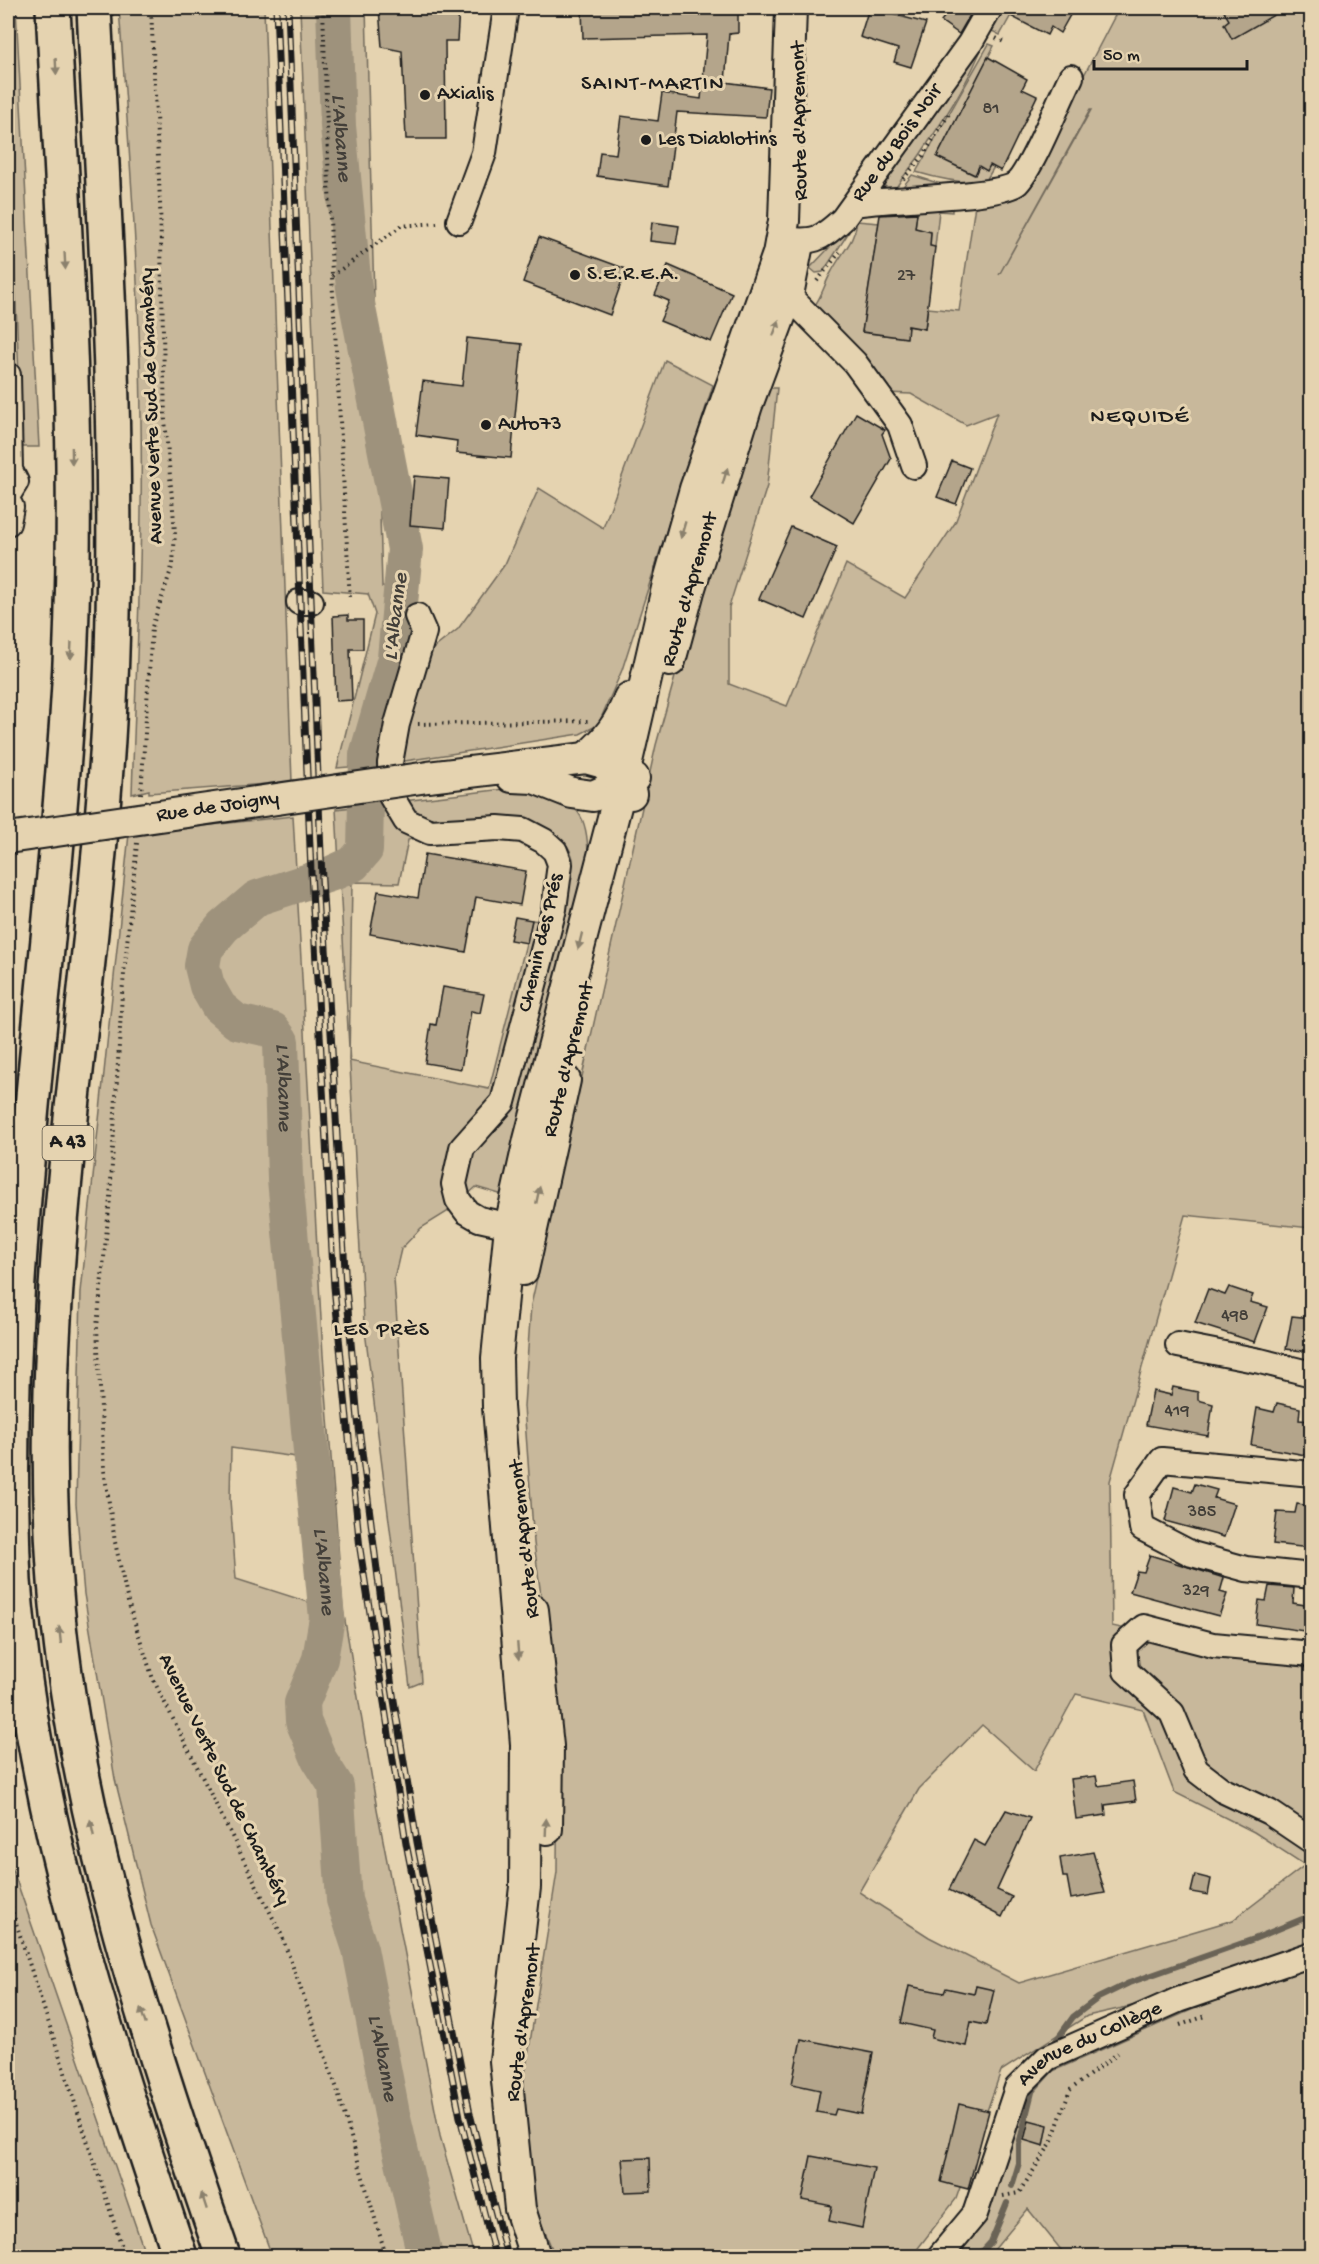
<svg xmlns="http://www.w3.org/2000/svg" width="1319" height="2264" viewBox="0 0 1319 2264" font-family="'Gochi Hand',sans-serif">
	<rect width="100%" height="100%" fill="#e5d3b0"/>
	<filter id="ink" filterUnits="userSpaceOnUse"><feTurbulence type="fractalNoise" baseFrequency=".0167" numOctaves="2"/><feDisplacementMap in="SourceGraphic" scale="12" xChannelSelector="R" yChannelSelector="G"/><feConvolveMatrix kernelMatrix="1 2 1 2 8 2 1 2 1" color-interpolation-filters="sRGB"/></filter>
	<g filter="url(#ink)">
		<!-- green -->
		<g fill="#c8b89b" stroke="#726a5c" stroke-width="1.5" fill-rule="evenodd">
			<polygon points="8,8 16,8 39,447 22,447 8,117"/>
			<path d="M 119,8 L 264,8 L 292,782 L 149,793 L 149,790 L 132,794 C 136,670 143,545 141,421 C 140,283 129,145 119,8 Z"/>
			<polygon points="300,8 366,8 382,587 418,588 413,655 385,764 337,768 375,614 368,594 323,590"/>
			<polygon points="998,8 1015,8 1000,35 986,28"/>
			<path d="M 1119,8 L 1311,8 L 1311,1228 L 1185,1215 L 1110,1481 L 1112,1626 L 1311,1669 L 1311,1966 L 1087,2016 L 1001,2071 L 956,2199 L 912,2256 L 555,2256 L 535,2208 L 522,2093 L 557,1872 L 558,1723 L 534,1543 L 524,1406 L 531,1305 L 656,745 L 709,555 L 764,388 L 777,388 L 767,486 L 729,607 L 729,684 L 787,706 L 846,564 L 905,598 L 955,523 L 997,413 L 966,425 L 911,394 L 887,393 L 813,308 C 823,295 824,284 832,271 C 841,253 855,242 857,221 L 879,223 L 862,332 L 906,338 L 908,326 L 925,329 L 928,308 L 959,311 L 975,205 L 1033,173 ZM 1091,110 L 999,275 L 1090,110 ZM 1076,1694 L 1143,1710 L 1174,1792 L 1254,1832 L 1305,1865 L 1233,1920 L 1019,1983 L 929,1937 L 859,1892 L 919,1789 L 982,1725 L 1034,1771 Z"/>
			<path d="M 984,42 C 970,81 943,120 920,155 C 912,167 903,175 896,188 L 886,190 L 884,183 Z"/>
			<path d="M 989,44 L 994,46 L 937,157 L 974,175 L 979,166 L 987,170 L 990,165 L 994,167 L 985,182 C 961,184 939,179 916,172 Z"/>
			<polygon points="912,175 944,185 901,189"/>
			<polygon points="952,206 952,212 939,211 935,247 930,246 931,232 915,228 917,213 882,207"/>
			<polygon points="847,229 849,232 823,272 816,273 810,268"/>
			<polygon points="665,360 713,385 622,670 598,725 580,734 398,762 428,653 458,629 505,564 539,488 603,528"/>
			<path d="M 530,786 C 572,805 588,804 588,857 L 503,1195 L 476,1187 L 452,1209 L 421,1228 L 401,1249 L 394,1279 L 422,1682 L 410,1687 L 364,1323 L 336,809 ZM 518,819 C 540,826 567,834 573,859 L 514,1095 L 540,921 L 532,920 L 489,1089 L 349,1061 L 352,882 L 399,883 L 408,840 L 460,823 Z"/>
			<path d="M 293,816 L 323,1355 L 343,1609 L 377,1809 L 440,2136 L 474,2256 L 272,2256 L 151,1925 L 115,1779 L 84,1594 L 76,1504 L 81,1292 L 129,834 ZM 231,1448 L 296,1457 L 311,1603 L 236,1579 L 230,1500 Z"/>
			<polygon points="8,1851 8,1856 146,2256 8,2256"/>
			<polygon points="1311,1968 1311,2256 1066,2256 1028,2209 989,2256 953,2256 987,2217 1028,2099 1053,2071 1191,2010"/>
		</g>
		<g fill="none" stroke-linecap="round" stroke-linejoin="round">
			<!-- stream -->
			<g stroke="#6a6356" stroke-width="6">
				<polyline points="1055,2042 1073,2017 1098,1998 1129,1983 1254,1939 1312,1915"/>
				<polyline points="1012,2186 1019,2163 1019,2144 1034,2084"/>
				<polyline points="978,2256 991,2242 1007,2203"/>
			</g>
			<!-- river -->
			<path stroke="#9e927c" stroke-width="36" id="s1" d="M 334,8 L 338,126 L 354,288 L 405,549 L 395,658 L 367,755 L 365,850 L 353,864 L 333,873 L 257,898 L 223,927 L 205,949 L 202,966 L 207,986 L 219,1007 L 237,1022 L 273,1030 L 281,1041 L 285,1179 L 327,1618 L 320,1659 L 302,1703 L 303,1721 L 319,1759 L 336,1786 L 344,1900 L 360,1949 L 392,2114 L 425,2256"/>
		</g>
		<!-- building -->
		<g fill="#b4a58b" stroke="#1c1c1c" stroke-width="1.5">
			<polygon points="379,8 459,8 457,41 445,41 446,139 406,139 402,51 382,47"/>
			<polygon points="582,8 738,8 738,33 729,34 725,82 769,88 766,117 677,112 668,186 597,176 600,152 616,154 621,116 658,121 662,93 701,99 707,35 583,38"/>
			<polygon points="869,8 926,23 911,67 894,62 898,49 860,37"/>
			<polygon points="951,8 974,8 959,34 941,21"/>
			<polygon points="1004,8 1074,8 1060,33 1051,27 1047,35 1003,12"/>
			<polygon points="1222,8 1286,8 1232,39 1224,24 1229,20"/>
			<polygon points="988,57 1027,79 1022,89 1037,96 1001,171 990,165 987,171 979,166 975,175 937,157"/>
			<polygon points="917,213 915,228 931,232 930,246 935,247 925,329 908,326 907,338 862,332 880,215"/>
			<polygon points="652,222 679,226 676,244 650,241"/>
			<polygon points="539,237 626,269 610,315 523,282"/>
			<polygon points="668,265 732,293 711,342 660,321 669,301 655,295"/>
			<polygon points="467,338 522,344 511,458 456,453 457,441 416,435 423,381 462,386"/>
			<polygon points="856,413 885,430 882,434 891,459 854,523 809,496"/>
			<polygon points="952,461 970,468 956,504 937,497"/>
			<polygon points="414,476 449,479 445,528 410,525"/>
			<polygon points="791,527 837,547 806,619 759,599"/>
			<polygon points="348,615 348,620 363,620 363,649 350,649 352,700 336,701 333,616"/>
			<polygon points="425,854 526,871 520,905 476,897 466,952 370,934 378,891 418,898"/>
			<polygon points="515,917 532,920 527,943 510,940"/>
			<polygon points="443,987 484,994 480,1013 471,1011 461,1069 425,1063 431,1024 436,1025"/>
			<polygon points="1229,1287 1253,1295 1250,1302 1268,1307 1255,1342 1195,1323 1208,1289 1225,1295"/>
			<polygon points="1292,1316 1311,1318 1311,1352 1286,1349"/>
			<polygon points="1173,1387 1198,1392 1198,1400 1213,1404 1208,1436 1146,1425 1153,1391 1171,1395"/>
			<polygon points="1277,1403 1300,1408 1299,1420 1311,1421 1311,1456 1251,1445 1257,1408 1274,1412"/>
			<polygon points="1195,1484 1217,1490 1214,1498 1235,1504 1224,1537 1165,1521 1174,1487 1192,1492"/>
			<polygon points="1297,1504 1311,1506 1311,1548 1273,1544 1277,1512 1295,1513"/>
			<polygon points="1150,1555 1224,1578 1220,1592 1227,1594 1219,1616 1130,1592 1137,1571 1144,1572"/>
			<polygon points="1269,1586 1294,1588 1293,1603 1311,1606 1311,1632 1256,1624 1259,1600 1266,1601"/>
			<polygon points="1096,1776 1098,1786 1133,1781 1136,1801 1105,1805 1106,1815 1076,1819 1071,1779"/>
			<polygon points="1006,1810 1030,1818 997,1890 1012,1897 1002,1917 949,1890 974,1840 985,1846"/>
			<polygon points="1093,1852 1105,1893 1071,1899 1067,1877 1063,1877 1060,1858"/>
			<polygon points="1195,1875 1211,1879 1208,1895 1191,1892"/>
			<polygon points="909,1986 944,1993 946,1988 974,1994 976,1986 994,1990 986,2025 971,2022 966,2046 931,2038 933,2030 901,2023"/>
			<polygon points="801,2039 873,2053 861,2114 836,2109 834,2115 816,2112 820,2090 792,2084"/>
			<polygon points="959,2104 989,2111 968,2189 941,2182"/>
			<polygon points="1029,2120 1048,2125 1044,2146 1024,2140"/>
			<polygon points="811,2156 874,2168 862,2228 829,2221 832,2206 802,2200"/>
			<polygon points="650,2158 651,2191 625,2192 622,2159"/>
		</g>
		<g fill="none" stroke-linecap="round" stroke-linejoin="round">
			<!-- minor casing -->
			<g stroke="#1c1c1c" stroke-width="28">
				<g id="minor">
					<path d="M 855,204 C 886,198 1000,198 1017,183 C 1033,167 1059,100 1071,77"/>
					<polyline points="459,221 484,153 506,8"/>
					<path id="s2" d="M 781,239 C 814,243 819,241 843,219 L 970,43 L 990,8"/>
					<polyline points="788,295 855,363 900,425 914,466"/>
					<polyline points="8,375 10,470 16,482 8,495"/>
					<polyline points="8,502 11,507 8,523"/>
					<polyline points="299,602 311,602"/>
					<polyline points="417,616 424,632 397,724 390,763 391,796 406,821 430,832 498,828 523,830 544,841 555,851 560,864 554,909 503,1102 462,1148 454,1184 458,1200 467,1212 479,1219 528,1230"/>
					<polyline points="1178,1345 1260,1361 1312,1374"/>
					<polyline points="1312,1474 1162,1460 1137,1495 1142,1528 1192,1554 1246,1569 1312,1576"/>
					<polyline points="1312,1654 1213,1645 1144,1627 1124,1645 1126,1671 1172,1713 1196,1770 1222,1790 1269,1812 1312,1841"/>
					<path id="s3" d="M 940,2256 L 975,2214 L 1017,2088 L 1047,2058 L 1178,2000 L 1312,1954"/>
				</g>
			</g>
			<!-- major casing -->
			<g stroke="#1c1c1c" stroke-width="34">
				<g id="major">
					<polyline points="670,661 689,591 747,405 788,295 797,249"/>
					<path d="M 586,758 C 607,740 620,724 629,698"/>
					<polyline points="428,777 586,758 604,763 631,794"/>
					<polyline points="512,777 534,778 572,793 593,796 634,778"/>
					<polyline points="523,1270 565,1080"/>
					<polyline points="533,1610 548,1746 547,1829"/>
					<polyline points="535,2256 520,2209 505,2061 525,1887 526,1744 498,1407 497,1358 510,1226 529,1140 622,783 668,584 695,489 778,254 784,221 791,8"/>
				</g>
			</g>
			<!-- highway casing -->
			<g stroke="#1c1c1c" stroke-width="38">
				<g id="highway">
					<path d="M 53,8 C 65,243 83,480 67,716 C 48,1004 0,1291 14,1581 C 32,1816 106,2036 180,2256"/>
					<path d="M 94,8 C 106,250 123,495 108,739 C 90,1028 30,1314 57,1605 C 78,1830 150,2043 223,2256"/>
				</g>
			</g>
			<!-- path -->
			<g stroke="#1c1c1c" stroke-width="4" stroke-dasharray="1.5 4.5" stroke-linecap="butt">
				<polyline points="323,8 332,276 350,601"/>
				<polyline points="996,38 1006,43"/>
				<polyline points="903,179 923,156 950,112"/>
				<polyline points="332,276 401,226 437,223"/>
				<polyline points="817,281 840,252"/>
				<polyline points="418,724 590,721"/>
				<polyline points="141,794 152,627 173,564 175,532 165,420 160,201 151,8"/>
				<polyline points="137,843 122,994 110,1198 97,1327 104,1470 115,1542 128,1602 153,1679 281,1934 336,2086 386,2256"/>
				<polyline points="8,1883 13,1914 125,2256"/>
				<polyline points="1180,2025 1206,2016"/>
				<polyline points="1003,2196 1019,2193 1051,2143 1070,2090 1118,2053"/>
			</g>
			<!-- minor -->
			<use href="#minor" stroke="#e5d3b0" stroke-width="24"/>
			<!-- major -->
			<use href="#major" stroke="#e5d3b0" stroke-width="30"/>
			<!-- highway -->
			<use href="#highway" stroke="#e5d3b0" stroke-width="33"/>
			<!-- rail casing -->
			<g stroke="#1c1c1c" stroke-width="7">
				<g id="rail">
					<polyline points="276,8 311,872 334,1287 360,1549 406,1843 460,2117 495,2256"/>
					<polyline points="288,8 322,880 346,1287 358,1420 392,1688 417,1842 470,2114 507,2256"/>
				</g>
			</g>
			<!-- rail -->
			<use href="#rail" stroke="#e5d3b0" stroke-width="4.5" stroke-dasharray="14" stroke-linecap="butt"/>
			<!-- major-bridge casing -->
			<g stroke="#1c1c1c" stroke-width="34" stroke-linecap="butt">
				<g id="major-bridge">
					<path id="s4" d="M 8,838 L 428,777"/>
				</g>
			</g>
			<!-- major-bridge -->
			<use href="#major-bridge" stroke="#e5d3b0" stroke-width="30"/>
		</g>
		<!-- one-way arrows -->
		<defs><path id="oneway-solid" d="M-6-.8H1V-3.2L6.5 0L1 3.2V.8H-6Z" transform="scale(1.5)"/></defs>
		<g fill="#8b816d">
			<use href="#oneway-solid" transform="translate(56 66) rotate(87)"/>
			<use href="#oneway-solid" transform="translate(65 261) rotate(87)"/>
			<use href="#oneway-solid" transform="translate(776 328) rotate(-70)"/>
			<use href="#oneway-solid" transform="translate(72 456) rotate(89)"/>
			<use href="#oneway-solid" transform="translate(725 476) rotate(-73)"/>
			<use href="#oneway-solid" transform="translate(683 530) rotate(106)"/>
			<use href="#oneway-solid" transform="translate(71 651) rotate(93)"/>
			<use href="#oneway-solid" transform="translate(580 941) rotate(104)"/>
			<use href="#oneway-solid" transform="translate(538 1195) rotate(-78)"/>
			<use href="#oneway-solid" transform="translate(60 1635) rotate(-96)"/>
			<use href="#oneway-solid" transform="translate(518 1651) rotate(85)"/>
			<use href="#oneway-solid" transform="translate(546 1827) rotate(-88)"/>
			<use href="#oneway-solid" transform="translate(92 1828) rotate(-102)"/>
			<use href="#oneway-solid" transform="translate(143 2016) rotate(-108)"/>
			<use href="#oneway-solid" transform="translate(204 2201) rotate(-108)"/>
		</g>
	</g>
	<!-- markers -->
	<g fill="#1c1c1c" stroke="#e5d3b0" stroke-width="2">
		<circle cx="425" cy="95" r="6"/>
		<circle cx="646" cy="140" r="6"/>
		<circle cx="575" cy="275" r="6"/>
		<circle cx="486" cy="425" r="6"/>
	</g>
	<g text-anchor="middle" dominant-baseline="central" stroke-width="6" stroke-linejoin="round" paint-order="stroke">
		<!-- number labels -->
		<g font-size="18" fill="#423e38">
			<text x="991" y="109">81</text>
			<text x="906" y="276">27</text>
			<text x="1235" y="1316">498</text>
			<text x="1177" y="1411">419</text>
			<text x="1202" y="1512">385</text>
			<text x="1196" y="1591">329</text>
		</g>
		<!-- shield labels -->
		<rect fill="#e5d3b0" stroke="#585348" stroke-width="1.5" x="42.5" y="1126" width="51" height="34" rx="4.5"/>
		<g font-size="20" font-weight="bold" fill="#1c1c1c">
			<text x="68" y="1143">A 43</text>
		</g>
		<!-- poi labels -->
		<g font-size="21" fill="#1c1c1c" stroke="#e5d3b0" text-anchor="start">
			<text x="437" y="95">Axialis</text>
			<text x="658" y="140">Les Diablotins</text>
			<text x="587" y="275">S.E.R.E.A.</text>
			<text x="498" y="425">Auto73</text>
		</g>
		<!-- street labels -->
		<g font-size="21" fill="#1c1c1c" stroke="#e5d3b0">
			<text transform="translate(801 121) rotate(-91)">Route d'Apremont</text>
			<text stroke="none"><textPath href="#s2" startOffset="162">Rue du Bois Noir</textPath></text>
			<text transform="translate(153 406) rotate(-92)">Avenue Verte Sud de Chambéry</text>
			<text transform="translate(691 590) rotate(-74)">Route d'Apremont</text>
			<text stroke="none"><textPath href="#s4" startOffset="212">Rue de Joigny</textPath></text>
			<text transform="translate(542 943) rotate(-77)">Chemin des Prés</text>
			<text transform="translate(570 1060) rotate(-76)">Route d'Apremont</text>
			<text transform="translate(526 1539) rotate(-96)">Route d'Apremont</text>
			<text transform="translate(223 1780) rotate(64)">Avenue Verte Sud de Chambéry</text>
			<text transform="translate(525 2023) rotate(-82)">Route d'Apremont</text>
			<text stroke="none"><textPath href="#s3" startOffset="274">Avenue du Collège</textPath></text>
		</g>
		<!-- neighbourhood labels -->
		<g font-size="22" letter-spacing="1.5" fill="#1c1c1c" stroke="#e5d3b0">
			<text x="653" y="85">SAINT-MARTIN</text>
			<text x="1140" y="418">NEQUIDÉ</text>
			<text x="382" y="1331">LES PRÈS</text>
		</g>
		<!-- water labels -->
		<g font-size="22" font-style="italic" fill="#433f39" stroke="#e5d3b0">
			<text stroke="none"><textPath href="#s1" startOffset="130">L'Albanne</textPath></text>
			<text transform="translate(397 617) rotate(-83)">L'Albanne</text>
			<text stroke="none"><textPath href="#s1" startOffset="1228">L'Albanne</textPath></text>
			<text stroke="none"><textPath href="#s1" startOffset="1714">L'Albanne</textPath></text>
			<text stroke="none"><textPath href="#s1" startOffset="2218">L'Albanne</textPath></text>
		</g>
	</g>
	<!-- margin -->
	<rect width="1319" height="2264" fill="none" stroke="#e5d3b0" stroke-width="30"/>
	<rect x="15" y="15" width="1289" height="2234" fill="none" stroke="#1c1c1c" stroke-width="2" filter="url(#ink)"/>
	<!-- scale -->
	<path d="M1094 60v9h153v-9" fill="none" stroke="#1c1c1c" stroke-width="3"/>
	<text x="1103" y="60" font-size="18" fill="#1c1c1c" stroke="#e5d3b0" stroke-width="4.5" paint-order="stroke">50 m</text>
</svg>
